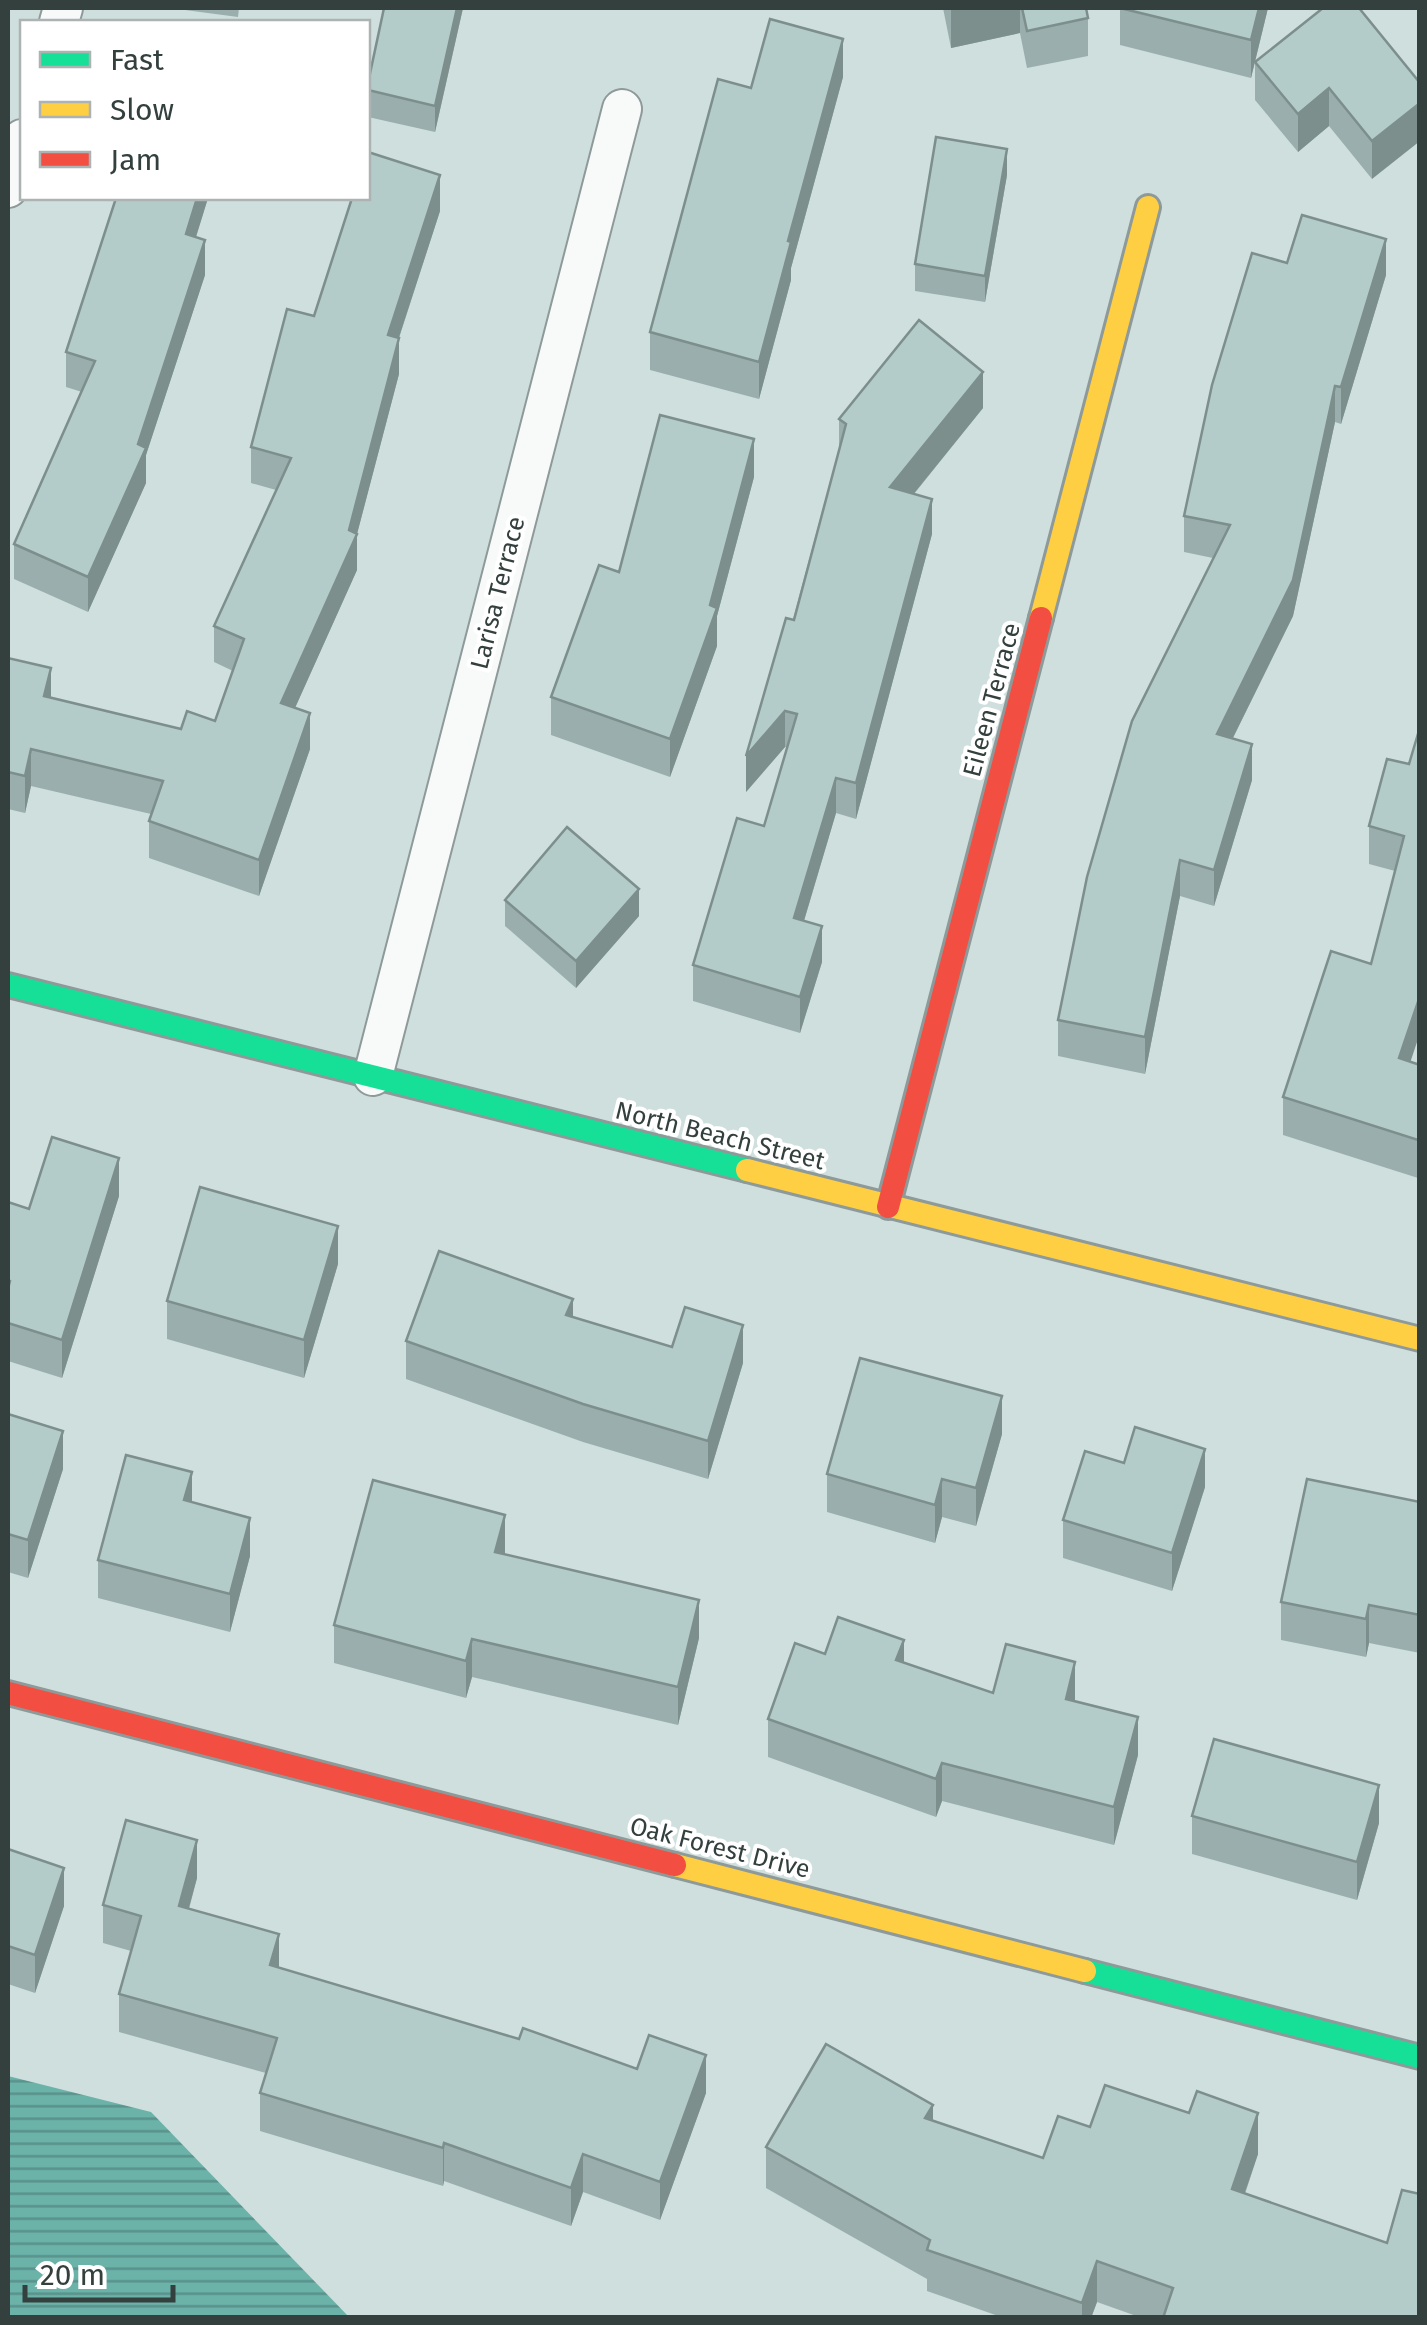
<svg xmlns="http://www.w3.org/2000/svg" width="1427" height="2325" viewBox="0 0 1427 2325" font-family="'Fira Sans',sans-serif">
	<defs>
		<pattern id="water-rules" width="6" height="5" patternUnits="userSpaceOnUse" patternTransform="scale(2.5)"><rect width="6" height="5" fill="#6bb2a9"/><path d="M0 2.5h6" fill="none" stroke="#59928b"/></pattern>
	</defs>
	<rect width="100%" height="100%" fill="#cfdfdd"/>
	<!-- water -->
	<polygon fill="url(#water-rules)" points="8,2076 151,2112 349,2317 8,2317"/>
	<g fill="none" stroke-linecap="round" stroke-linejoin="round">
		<!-- street casing -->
		<g stroke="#8e9a99" stroke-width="42">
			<g id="street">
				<polyline points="59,22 63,8"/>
				<polyline points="8,188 22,139"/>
				<polyline points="373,1076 622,109"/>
			</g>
		</g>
		<!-- fast casing -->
		<g stroke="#8e9a99" stroke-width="28">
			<g id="fast">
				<polyline points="8,985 747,1170"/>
				<polyline points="1085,1971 1420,2057"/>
			</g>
		</g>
		<!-- slow casing -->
		<g stroke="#8e9a99" stroke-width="28">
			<g id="slow">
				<polyline points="1041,618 1148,207"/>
				<polyline points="747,1170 1420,1339"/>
				<polyline points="675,1865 1085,1971"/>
			</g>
		</g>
		<!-- jam casing -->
		<g stroke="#8e9a99" stroke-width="28">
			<g id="jam">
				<polyline points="888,1207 1041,618"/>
				<polyline points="8,1693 675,1865"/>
			</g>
		</g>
		<!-- street -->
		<use href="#street" stroke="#f8fafa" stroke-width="38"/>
		<!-- fast -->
		<use href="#fast" stroke="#16e098" stroke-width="22"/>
		<!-- slow -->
		<use href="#slow" stroke="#ffcf43" stroke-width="22"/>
		<!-- jam -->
		<use href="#jam" stroke="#f24e42" stroke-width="22"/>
	</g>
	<!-- wall -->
	<g fill="#9aafad">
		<polygon points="185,8 239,8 238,17 185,10"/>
		<polygon points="463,8 435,132 368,117 368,83"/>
		<polygon points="943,8 1086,8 1088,18 1088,56 1027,68 1020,33 951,48"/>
		<polygon points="1120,8 1268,8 1251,78 1120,45"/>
		<polygon points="1255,62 1420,83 1372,179 1329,126 1298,152 1255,100"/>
		<polygon points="843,77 791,268 791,280 759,399 650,370 650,332 751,88"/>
		<polygon points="1007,175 985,302 915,291 915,264"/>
		<polygon points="116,198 208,198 196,237 205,275 146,455 146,483 88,612 14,579 14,544 82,392 66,387 66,352"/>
		<polygon points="440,211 399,338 399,374 357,534 357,570 295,708 310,749 259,896 149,858 149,821 151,814 31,786 25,813 8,809 8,658 51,698 181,729 215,721 233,671 214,662 214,626 276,490 251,483 251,447 314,316"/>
		<polygon points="1287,263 1386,275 1341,424 1335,422 1293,616 1233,738 1252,780 1214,906 1180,896 1145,1074 1058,1056 1058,1020 1213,558 1184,552 1184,516"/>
		<polygon points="983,408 914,494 932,534 856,819 836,813 804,921 822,962 800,1033 693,1001 693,965 764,826 787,747 785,747 746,792 839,449 839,419"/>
		<polygon points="754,477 717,616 717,646 670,777 551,735 551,697 619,572"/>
		<polygon points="1409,764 1410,1062 1420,1065 1420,1173 1418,1178 1283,1135 1283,1097 1371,964 1395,871 1369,864 1369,826"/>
		<polygon points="505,900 639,916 576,988 505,926"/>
		<polygon points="119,1196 62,1378 8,1361 8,1202 29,1209"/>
		<polygon points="338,1264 304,1378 167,1339 167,1301"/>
		<polygon points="573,1317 672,1347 743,1363 708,1479 583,1442 406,1379 406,1341"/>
		<polygon points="8,1414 63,1469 28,1578 8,1572"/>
		<polygon points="1002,1434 976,1526 942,1517 935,1543 827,1512 827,1474"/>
		<polygon points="1205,1487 1172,1591 1063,1558 1063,1520"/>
		<polygon points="1420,1502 1420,1653 1369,1643 1366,1657 1281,1640 1281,1602"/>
		<polygon points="192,1503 250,1556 230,1632 98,1598 98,1560"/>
		<polygon points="505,1554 699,1638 678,1725 472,1677 466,1698 334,1663 334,1625"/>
		<polygon points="825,1654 904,1663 993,1693 1075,1701 1138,1755 1114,1845 942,1801 936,1817 768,1757 768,1719"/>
		<polygon points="1192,1816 1379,1823 1357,1900 1192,1854"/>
		<polygon points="8,1849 64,1906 35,1993 8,1984"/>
		<polygon points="197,1878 189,1909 279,1968 519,2039 706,2093 660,2220 583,2192 571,2226 444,2181 443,2186 260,2131 260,2093 266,2073 119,2032 119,1994 131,1951 103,1943 103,1905"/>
		<polygon points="933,2121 1043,2158 1090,2127 1258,2154 1245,2194 1420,2318 1142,2318 1097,2302 1091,2318 1004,2318 927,2291 927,2279 766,2188 766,2147"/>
	</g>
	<!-- shaded-wall -->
	<g fill="#7d8f8d">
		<polygon points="457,8 463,8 435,132 435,106"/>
		<polygon points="962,8 1020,8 1020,33 951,48 951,10"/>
		<polygon points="1259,8 1268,8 1251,78 1251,40"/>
		<polygon points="843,39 843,77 791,268 791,280 759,399 759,362 788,241"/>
		<polygon points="1329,88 1329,126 1298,152 1298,114"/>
		<polygon points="1420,103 1420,141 1372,179 1372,141"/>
		<polygon points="1007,149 1007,175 985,302 985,276"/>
		<polygon points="440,175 440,211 388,371 388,335"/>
		<polygon points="197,198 208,198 186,269 186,234"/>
		<polygon points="1386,239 1386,275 1341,424 1341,387"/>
		<polygon points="205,240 205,275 146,455 146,483 88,612 88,577 138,444"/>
		<polygon points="399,338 399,374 357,534 357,570 281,739 281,703 349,530"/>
		<polygon points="983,372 983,408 890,523 890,487"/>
		<polygon points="1335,386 1335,422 1293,616 1217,770 1217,734"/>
		<polygon points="754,439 754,477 717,616 717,646 670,777 670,739 710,605"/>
		<polygon points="932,499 932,534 856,819 856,783"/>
		<polygon points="51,668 51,704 44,696"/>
		<polygon points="785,711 785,747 746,792 746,756"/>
		<polygon points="310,713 310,749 259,896 259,860"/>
		<polygon points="1252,744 1252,780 1214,906 1214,870"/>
		<polygon points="31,749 31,786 25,813 25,776"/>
		<polygon points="836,778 836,813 794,954 794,918"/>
		<polygon points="1180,860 1180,896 1145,1074 1145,1037"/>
		<polygon points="639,889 639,916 576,988 576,961"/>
		<polygon points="822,926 822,962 800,1033 800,997"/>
		<polygon points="1420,996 1420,1033 1399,1096 1399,1058"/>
		<polygon points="1420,1135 1420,1173 1418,1178 1418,1140"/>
		<polygon points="119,1158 119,1196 62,1378 62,1340"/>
		<polygon points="338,1226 338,1264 304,1378 304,1340"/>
		<polygon points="573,1299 573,1336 566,1315"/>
		<polygon points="743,1325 743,1363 708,1479 708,1441"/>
		<polygon points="1002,1396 1002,1434 976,1526 976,1488"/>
		<polygon points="63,1431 63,1469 28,1578 28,1540"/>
		<polygon points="1205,1449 1205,1487 1172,1591 1172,1553"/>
		<polygon points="192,1472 192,1510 184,1500"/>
		<polygon points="942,1479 942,1517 935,1543 935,1505"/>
		<polygon points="505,1515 505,1553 495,1590 495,1552"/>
		<polygon points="250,1518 250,1556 230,1632 230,1594"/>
		<polygon points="699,1600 699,1638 678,1725 678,1687"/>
		<polygon points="1369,1605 1369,1643 1366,1657 1366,1619"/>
		<polygon points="472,1639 472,1677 466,1698 466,1661"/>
		<polygon points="904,1640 904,1678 896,1660"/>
		<polygon points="1075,1662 1075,1700 1066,1737 1066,1699"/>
		<polygon points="1138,1717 1138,1755 1114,1845 1114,1807"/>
		<polygon points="942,1763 942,1801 936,1817 936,1779"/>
		<polygon points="1379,1785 1379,1823 1357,1900 1357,1862"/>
		<polygon points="197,1840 197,1878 179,1944 179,1906"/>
		<polygon points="64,1868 64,1906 35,1993 35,1955"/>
		<polygon points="279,1934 279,1972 270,1965"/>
		<polygon points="706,2055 706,2093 660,2220 660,2182"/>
		<polygon points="933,2105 933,2146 925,2118"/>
		<polygon points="1258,2113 1258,2154 1232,2230 1232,2189"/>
		<polygon points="444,2143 444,2181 443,2186 443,2148"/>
		<polygon points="583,2154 583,2192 571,2226 571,2188"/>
		<polygon points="1097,2261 1097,2302 1091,2318 1082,2318 1082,2303"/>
	</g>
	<!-- building -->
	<g fill="#b3ccc9" stroke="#7d8f8d" stroke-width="2.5">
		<polygon points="384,8 457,8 435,106 368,90 368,83"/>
		<polygon points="1022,8 1086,8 1088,18 1027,31"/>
		<polygon points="1120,8 1259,8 1251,40"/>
		<polygon points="1323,8 1359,8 1420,83 1420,103 1372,141 1329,88 1298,114 1255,62"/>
		<polygon points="770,19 843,39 788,241 791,242 759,362 650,332 718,79 751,88"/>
		<polygon points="936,137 1007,149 985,276 915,264"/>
		<polygon points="368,152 440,175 388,335 399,338 349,530 357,534 281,703 310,713 259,860 149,821 163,781 31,749 25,776 8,772 8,658 51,668 44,696 181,729 187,711 215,721 244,639 214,626 291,458 251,447 287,309 314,316 352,198 368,198"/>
		<polygon points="116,198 197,198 186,234 205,240 138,444 146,448 88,577 14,544 95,361 66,352"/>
		<polygon points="1302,215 1386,239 1341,387 1335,386 1293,580 1217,734 1252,744 1214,870 1180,860 1145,1037 1058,1020 1087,877 1132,721 1230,525 1184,516 1212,385 1252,253 1287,263"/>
		<polygon points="919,320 983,372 890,487 932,499 856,783 836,778 794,918 822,926 800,997 693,965 737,818 764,826 797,714 785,711 746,756 786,618 794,620 846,424 839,419"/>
		<polygon points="660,415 754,439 710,605 717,608 670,739 551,697 599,565 619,572"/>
		<polygon points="1420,727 1420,996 1399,1058 1420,1065 1420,1135 1418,1140 1283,1097 1331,951 1371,964 1404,836 1369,826 1387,759 1409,764"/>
		<polygon points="567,827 639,889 576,961 505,900"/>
		<polygon points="52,1137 119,1158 62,1340 8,1323 8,1289 10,1281 8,1280 8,1202 29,1209"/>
		<polygon points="200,1187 338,1226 304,1340 167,1301"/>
		<polygon points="439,1251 573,1299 566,1315 672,1347 685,1307 743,1325 708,1441 583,1404 406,1341"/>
		<polygon points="860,1358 1002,1396 976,1488 942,1479 935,1505 827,1474"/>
		<polygon points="8,1414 63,1431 28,1540 8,1534"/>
		<polygon points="1135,1427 1205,1449 1172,1553 1063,1520 1085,1451 1124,1463"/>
		<polygon points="126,1455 192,1472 184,1500 250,1518 230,1594 98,1560"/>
		<polygon points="1307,1479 1420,1502 1420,1615 1369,1605 1366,1619 1281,1602"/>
		<polygon points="373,1480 505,1515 495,1552 699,1600 678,1687 472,1639 466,1661 334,1625"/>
		<polygon points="838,1617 904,1640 896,1660 993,1693 1006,1644 1075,1662 1066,1699 1138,1717 1114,1807 942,1763 936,1779 768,1719 795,1643 825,1654"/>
		<polygon points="1214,1739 1379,1785 1357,1862 1192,1816"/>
		<polygon points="126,1820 197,1840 179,1906 279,1934 270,1965 519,2039 523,2028 637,2069 649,2035 706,2055 660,2182 583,2154 571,2188 444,2143 443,2148 260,2093 277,2038 119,1994 141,1916 103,1905"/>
		<polygon points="8,1849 64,1868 35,1955 8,1946"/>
		<polygon points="826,2044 933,2105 925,2118 1043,2158 1058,2116 1090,2127 1105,2085 1189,2113 1197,2091 1258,2113 1232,2189 1387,2243 1402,2190 1420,2194 1420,2318 1163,2318 1173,2288 1097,2261 1082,2303 927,2250 930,2240 766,2147"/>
	</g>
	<g text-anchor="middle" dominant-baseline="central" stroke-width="8" stroke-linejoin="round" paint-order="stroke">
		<!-- street labels -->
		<g font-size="25" fill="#33403e" stroke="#fff">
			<text transform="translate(498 593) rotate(-76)">Larisa Terrace</text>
			<text transform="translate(992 700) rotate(-75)">Eileen Terrace</text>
			<text transform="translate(720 1136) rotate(14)">North Beach Street</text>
			<text transform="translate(720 1848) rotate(14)">Oak Forest Drive</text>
		</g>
	</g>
	<!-- border -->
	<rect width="1427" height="2325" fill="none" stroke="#33403e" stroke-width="20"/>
	<!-- legend -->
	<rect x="20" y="20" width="350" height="180" fill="#ffffff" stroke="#adb3b2" stroke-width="2.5"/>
	<rect x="40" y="52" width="50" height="15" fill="#16e098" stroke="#adb3b2" stroke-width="2.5"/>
	<text x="110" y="70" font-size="30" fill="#33403e">Fast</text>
	<rect x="40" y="102" width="50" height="15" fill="#ffcf43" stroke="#adb3b2" stroke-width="2.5"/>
	<text x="110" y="120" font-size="30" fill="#33403e">Slow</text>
	<rect x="40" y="152" width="50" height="15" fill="#f24e42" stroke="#adb3b2" stroke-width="2.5"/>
	<text x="110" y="170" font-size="30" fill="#33403e">Jam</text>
	<!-- scale -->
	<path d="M25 2285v15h148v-15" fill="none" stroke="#33403e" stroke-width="5"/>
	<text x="40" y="2285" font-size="30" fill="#33403e" stroke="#ffffff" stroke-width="8" paint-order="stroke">20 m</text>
</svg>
